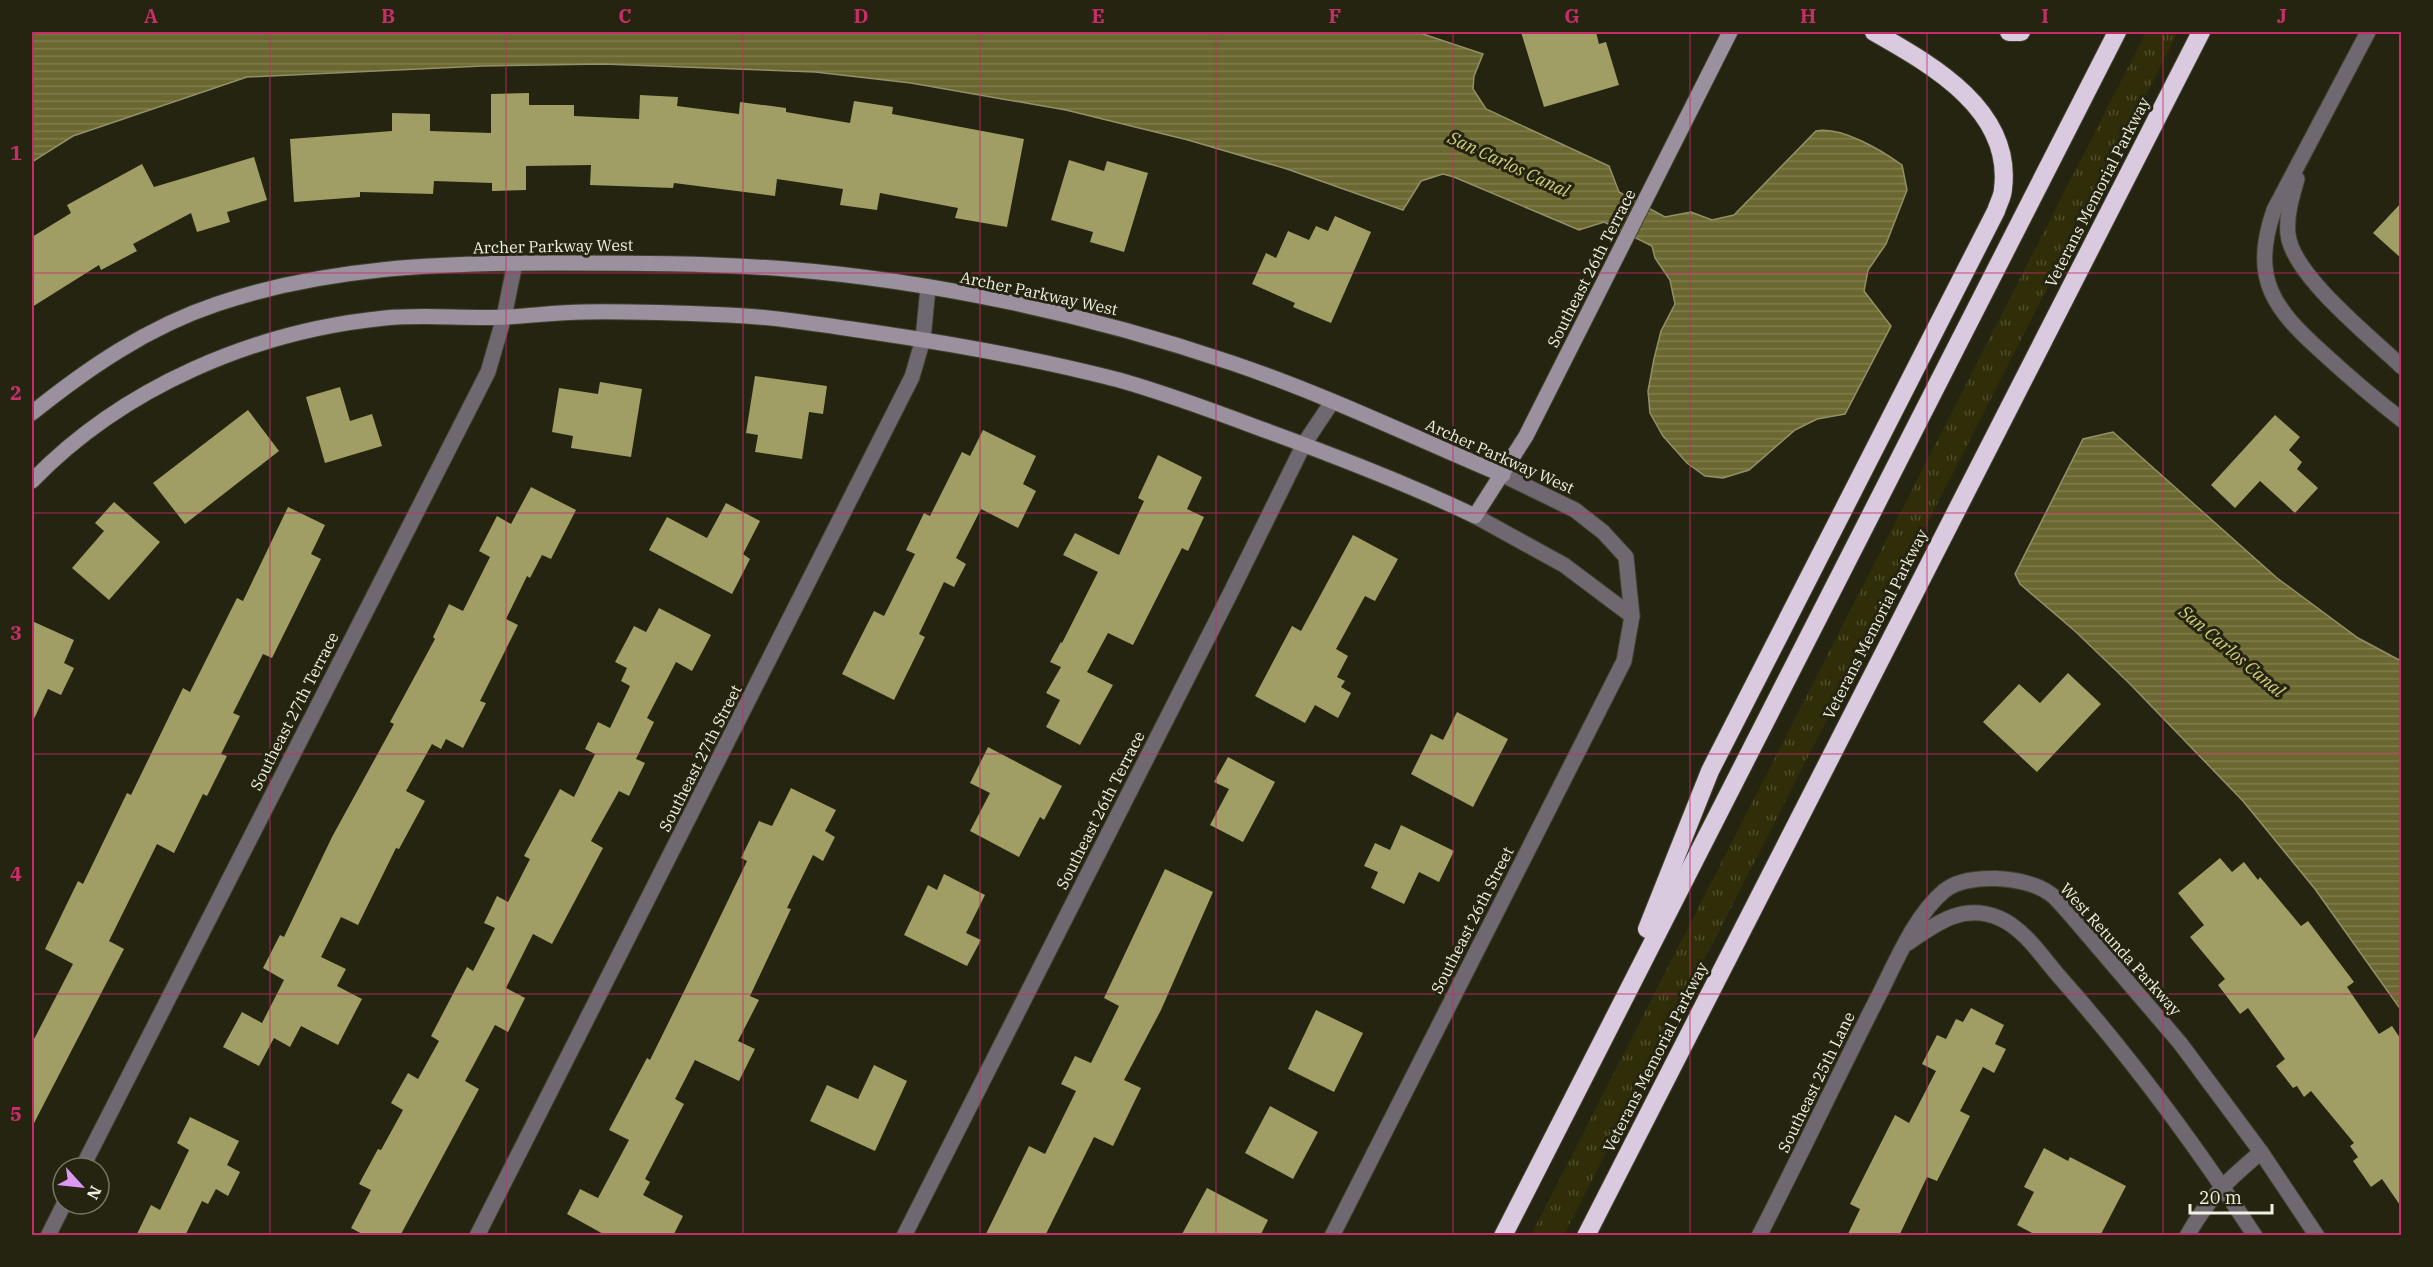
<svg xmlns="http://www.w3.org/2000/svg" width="2433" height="1267" viewBox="0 0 2433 1267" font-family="'IBM Plex Serif',serif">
	<defs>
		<pattern id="grass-tufts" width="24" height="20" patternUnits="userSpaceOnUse" patternTransform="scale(1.5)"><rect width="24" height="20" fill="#302e08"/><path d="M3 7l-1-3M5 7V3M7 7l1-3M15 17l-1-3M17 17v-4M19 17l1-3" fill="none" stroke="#4e4d2c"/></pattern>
		<pattern id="water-rules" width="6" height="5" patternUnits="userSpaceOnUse" patternTransform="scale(1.5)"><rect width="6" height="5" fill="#6a6730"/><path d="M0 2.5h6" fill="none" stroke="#807d4e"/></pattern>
	</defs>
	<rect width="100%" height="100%" fill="#252410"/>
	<!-- grass -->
	<polygon fill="url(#grass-tufts)" points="2146,32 2178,32 1564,1235 1531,1235"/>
	<!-- water -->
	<g fill="url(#water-rules)" stroke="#929066" stroke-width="1.5">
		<path d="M 32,32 L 1417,32 L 1483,54 L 1474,76 L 1473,89 L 1486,109 L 1609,166 L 1619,192 L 1665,217 L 1691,212 L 1712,220 L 1734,215 L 1816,131 C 1841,126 1881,150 1902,165 L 1907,190 L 1886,244 L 1868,270 L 1864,291 L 1891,326 L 1845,414 L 1817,419 L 1795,430 L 1749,470 L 1723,478 L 1705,476 L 1687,463 L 1663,436 L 1650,413 L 1648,391 L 1654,359 L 1661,331 L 1675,304 L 1670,280 L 1655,258 L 1652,246 L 1604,222 L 1579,230 L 1454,177 L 1443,174 L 1421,181 L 1403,210 L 1287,169 L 1188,140 L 1066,110 L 911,83 L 815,72 L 603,64 L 482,66 L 247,77 L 73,136 L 32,162 Z"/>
		<polygon points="2113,432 2277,578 2358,638 2401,661 2401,1010 2315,889 2243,801 2129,683 2076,632 2020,584 2015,574 2083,439"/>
	</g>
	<!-- building -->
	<g fill="#a09e65">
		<polygon points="1521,32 1596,32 1599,44 1606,42 1619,85 1544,107"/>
		<polygon points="529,93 529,105 574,105 574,116 639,119 640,95 678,97 677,106 739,114 740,102 786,108 786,112 850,123 854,101 893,107 892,114 1024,139 1007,227 955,218 958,208 880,193 877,210 840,205 843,189 777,179 775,196 674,183 673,188 590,185 591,165 526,166 526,190 492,191 492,183 434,181 433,194 360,192 360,197 294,202 290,139 392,131 392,113 430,114 430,131 491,133 491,94"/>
		<polygon points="254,157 267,200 227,212 230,222 197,232 191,213 133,244 137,251 101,270 99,265 32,307 32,237 71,213 67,205 142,164 154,187"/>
		<polygon points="1069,160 1104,171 1107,161 1148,173 1124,252 1090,242 1093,232 1051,220"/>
		<polygon points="2402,202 2402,259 2373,233"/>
		<polygon points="1335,216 1371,232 1331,323 1293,307 1295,303 1252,284 1266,253 1276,258 1288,231 1309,240 1316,226 1328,231"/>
		<polygon points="755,376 827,386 823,414 809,412 802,459 755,452 758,435 746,433"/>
		<polygon points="600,382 642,389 631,457 571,448 573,436 552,432 559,388 598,394"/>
		<polygon points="340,387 350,421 372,414 382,446 325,463 306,397"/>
		<polygon points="248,410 279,451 185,524 153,483"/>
		<polygon points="2275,415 2300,437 2289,450 2302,462 2297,469 2318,488 2295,513 2260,481 2235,508 2211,485"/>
		<polygon points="983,430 1036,456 1023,484 1036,491 1018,528 981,509 956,558 966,564 954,587 944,582 919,634 925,637 894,700 842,674 874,611 884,616 915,554 906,550 924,513 930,516 962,452 970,456"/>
		<polygon points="1158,455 1202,477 1187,509 1204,517 1188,551 1182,548 1133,645 1108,633 1087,672 1113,685 1080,745 1046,727 1060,700 1046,693 1061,667 1050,662 1061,642 1062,643 1098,572 1063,555 1075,533 1119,555 1144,501 1138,498"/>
		<polygon points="531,487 576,510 551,559 542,555 530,578 527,576 506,619 518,625 480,701 486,703 463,748 446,739 441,749 432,744 406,791 425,801 399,849 396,848 358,925 341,917 321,957 346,969 337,986 362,999 338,1045 301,1026 290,1047 274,1038 259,1066 223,1047 242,1012 262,1023 284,980 263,968 280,935 284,937 332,837 394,724 390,722 435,639 433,637 449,604 463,611 490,557 479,551 497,516 511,524"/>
		<polygon points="114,502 160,542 109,600 72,568 104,531 95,523"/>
		<polygon points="726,503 760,521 743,554 750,559 732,594 649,550 667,517 707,538"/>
		<polygon points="288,507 325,525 311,554 321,559 272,658 263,654 233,713 240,716 221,754 227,756 207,796 203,794 174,853 157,844 109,941 124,949 32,1127 32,1043 73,964 45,949 78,881 83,884 127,793 131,795 183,688 190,692 237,598 243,601"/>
		<polygon points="1353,535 1398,559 1375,601 1365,596 1336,649 1348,656 1337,677 1345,681 1341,687 1351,693 1338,718 1315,705 1305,723 1255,696 1292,626 1301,631"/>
		<polygon points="659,608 711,635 692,671 676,662 647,718 654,722 636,759 645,763 629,796 619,791 591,841 603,848 552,944 533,934 506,988 525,998 508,1032 495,1025 465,1081 479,1089 400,1236 366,1236 351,1228 371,1190 359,1184 378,1149 381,1150 403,1110 391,1103 408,1073 418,1079 439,1041 431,1036 467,967 473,971 495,928 484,923 497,896 508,902 530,859 524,856 560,789 574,797 595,754 585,749 598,722 610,728 630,686 621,681 627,668 615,662 634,626 646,632"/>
		<polygon points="32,621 74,640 64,663 74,668 61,695 48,689 32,723"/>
		<polygon points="2068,673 2101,704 2037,772 1983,722 2019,684 2040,703"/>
		<polygon points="1457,712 1508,739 1473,807 1411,774 1431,734 1443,740"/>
		<polygon points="988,747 1062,786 1044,820 1040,817 1019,857 970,831 990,793 970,783"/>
		<polygon points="1228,757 1275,782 1243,842 1210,825 1229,789 1214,782"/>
		<polygon points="791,788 836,810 825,831 835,837 823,861 813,855 787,908 791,909 750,996 759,1000 738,1041 755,1049 739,1081 695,1060 675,1099 684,1104 645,1179 650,1182 643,1195 683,1216 673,1236 607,1236 567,1214 580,1189 598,1198 629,1140 609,1130 647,1058 650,1060 695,969 747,861 741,858 759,821 772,826"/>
		<polygon points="1401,825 1454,851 1439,882 1419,872 1404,904 1371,888 1378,872 1364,866 1375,843 1390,850"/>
		<polygon points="2220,858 2232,872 2244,862 2258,880 2260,877 2301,926 2308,921 2354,982 2347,987 2379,1034 2392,1026 2402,1041 2402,1208 2382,1179 2371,1187 2353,1161 2358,1157 2350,1146 2354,1143 2311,1091 2304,1097 2297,1086 2293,1088 2276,1066 2285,1059 2248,1008 2240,1014 2218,985 2225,979 2190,937 2204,925 2178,893"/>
		<polygon points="1165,869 1213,892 1161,1010 1124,1080 1141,1088 1113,1146 1094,1137 1045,1236 985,1236 1029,1146 1045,1154 1076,1091 1061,1084 1075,1056 1091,1063 1119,1006 1104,998"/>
		<polygon points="944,874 985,895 966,933 981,940 967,966 904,935 928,885 937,890"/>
		<polygon points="1971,1008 2004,1025 1995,1044 2006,1049 1994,1073 1983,1067 1960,1111 1970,1116 1937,1181 1927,1177 1899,1236 1847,1236 1860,1209 1850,1204 1895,1115 1909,1123 1936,1071 1922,1064 1937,1035 1946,1039 1956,1019 1963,1022"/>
		<polygon points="1316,1010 1363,1033 1334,1092 1288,1069"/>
		<polygon points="874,1065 907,1081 875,1151 810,1121 827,1085 858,1099"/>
		<polygon points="1270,1106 1318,1132 1293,1179 1245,1153"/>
		<polygon points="190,1117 239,1141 227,1165 240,1172 228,1196 216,1189 208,1204 202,1201 185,1236 136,1236 151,1205 160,1210 189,1150 177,1143"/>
		<polygon points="2044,1148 2068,1161 2070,1157 2126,1186 2100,1236 2038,1236 2017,1225 2034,1192 2024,1187"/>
		<polygon points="1207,1188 1268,1220 1260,1236 1181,1236"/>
	</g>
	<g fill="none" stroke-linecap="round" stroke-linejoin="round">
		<!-- street casing -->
		<g stroke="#41412e" stroke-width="17">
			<g id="street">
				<path d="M 2368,32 L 2274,210 C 2250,280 2274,309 2324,354 C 2349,377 2375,399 2402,420"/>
				<path d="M 2297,179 C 2292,197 2286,215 2288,234 C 2292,275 2371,337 2402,367"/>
				<polyline points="1475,516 1564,565 1632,616"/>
				<path d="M 1908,943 C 1937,923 1963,903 1999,918 C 2023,928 2041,955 2057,974 C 2130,1056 2195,1144 2255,1236"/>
				<polyline points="82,1168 488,372 504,317 515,263"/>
				<polyline points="48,1236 64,1204"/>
				<polyline points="477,1236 912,377 923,339 928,288"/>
				<polyline points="904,1236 1231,592 1304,444 1332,402"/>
				<polyline points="1332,1236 1624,661 1632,616 1626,557 1603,532 1575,510 1503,475"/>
				<path d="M 1759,1236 C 1799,1158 1836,1080 1875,1003 C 1894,967 1913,917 1944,891 C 1967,872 2025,876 2049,893 C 2056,897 2062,906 2068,912 L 2180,1043 L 2261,1152 L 2317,1236"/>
				<path d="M 2187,1236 C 2209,1197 2228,1180 2261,1152"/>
			</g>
		</g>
		<!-- secondary casing -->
		<g stroke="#41412e" stroke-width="17">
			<g id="secondary">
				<path d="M 32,413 C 88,368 148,327 217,304 C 326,267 440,263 554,263 C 631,263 708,263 786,269 C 935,281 1090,315 1232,363 C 1324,394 1413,437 1503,475"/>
				<path d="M 32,481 C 123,387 254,331 385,318 C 425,314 466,319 507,317 C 532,316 557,312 583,312 C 631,311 680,313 728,315 C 776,317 824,325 872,332 C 954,344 1038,359 1119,380 C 1165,393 1211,410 1256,427 C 1330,454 1404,482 1475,516 L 1526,436 L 1730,32"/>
			</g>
		</g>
		<!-- highway casing -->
		<g stroke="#41412e" stroke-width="20">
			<g id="highway">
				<polyline points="2009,32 2021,32"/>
				<path d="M 1647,929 L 1710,771 L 1996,211 C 1998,204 2003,196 2003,189 C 2013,110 1932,65 1874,32"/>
				<polyline points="1503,1236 2117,32"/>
				<polyline points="1586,1236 2201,32"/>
			</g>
		</g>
		<!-- street -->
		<use href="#street" stroke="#6f6871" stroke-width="15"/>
		<!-- secondary -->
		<use href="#secondary" stroke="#9a909e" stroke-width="15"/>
		<!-- highway -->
		<use href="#highway" stroke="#dacae0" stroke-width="18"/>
	</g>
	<!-- grid -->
	<path fill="none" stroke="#c72e69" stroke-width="1.5" stroke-opacity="0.55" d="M 270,32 L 270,1236M 506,32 L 506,1236M 743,32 L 743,1236M 980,32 L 980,1236M 1216,32 L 1216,1236M 1453,32 L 1453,1236M 1690,32 L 1690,1236M 1927,32 L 1927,1236M 2163,32 L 2163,1236M 32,273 L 2402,273M 32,513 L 2402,513M 32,754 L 2402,754M 32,994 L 2402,994"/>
	<g text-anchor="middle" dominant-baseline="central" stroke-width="6" stroke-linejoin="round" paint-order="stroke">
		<!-- street labels -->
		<g font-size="16" fill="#f0f0e3" stroke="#252410">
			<text transform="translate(2097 192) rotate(-63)">Veterans Memorial Parkway</text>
			<text transform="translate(553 246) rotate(-1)">Archer Parkway West</text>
			<text transform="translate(1591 268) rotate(-63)">Southeast 26th Terrace</text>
			<text transform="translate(1039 293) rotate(12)">Archer Parkway West</text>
			<text transform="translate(1500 456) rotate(24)">Archer Parkway West</text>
			<text transform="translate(1875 624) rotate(-63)">Veterans Memorial Parkway</text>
			<text transform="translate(294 711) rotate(-63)">Southeast 27th Terrace</text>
			<text transform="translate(700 758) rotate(-63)">Southeast 27th Street</text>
			<text transform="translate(1100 810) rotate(-63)">Southeast 26th Terrace</text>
			<text transform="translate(1472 920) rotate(-63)">Southeast 26th Street</text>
			<text transform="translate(2121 949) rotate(48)">West Retunda Parkway</text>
			<text transform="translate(1655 1057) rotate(-63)">Veterans Memorial Parkway</text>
			<text transform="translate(1816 1082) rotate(-64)">Southeast 25th Lane</text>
		</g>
		<!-- water labels -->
		<g font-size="18" font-style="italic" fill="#d2ce7a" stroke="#252410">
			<text transform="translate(1509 164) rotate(25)">San Carlos Canal</text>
			<text transform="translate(2232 651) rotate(40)">San Carlos Canal</text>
		</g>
	</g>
	<!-- border -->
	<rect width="2433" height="1267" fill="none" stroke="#252410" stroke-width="66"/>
	<!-- north arrow -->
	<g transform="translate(81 1186) rotate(117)"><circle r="28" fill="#252410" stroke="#767664" stroke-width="1.5"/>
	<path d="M0-4.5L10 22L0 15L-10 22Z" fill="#dc99f4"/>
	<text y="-9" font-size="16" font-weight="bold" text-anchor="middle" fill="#f0f0e3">N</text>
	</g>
	<!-- scale -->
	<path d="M2190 1204v9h82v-9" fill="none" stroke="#f0f0e3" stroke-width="3"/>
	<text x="2199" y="1204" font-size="18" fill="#f0f0e3" stroke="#252410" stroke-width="4.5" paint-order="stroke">20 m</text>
	<rect x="33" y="33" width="2367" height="1201" fill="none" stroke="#c72e69" stroke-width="2"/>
	<g font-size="20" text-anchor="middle" font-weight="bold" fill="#c72e69">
		<text x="151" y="23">A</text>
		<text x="388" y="23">B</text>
		<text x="625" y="23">C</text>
		<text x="861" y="23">D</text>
		<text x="1098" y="23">E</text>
		<text x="1335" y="23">F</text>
		<text x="1572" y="23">G</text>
		<text x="1808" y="23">H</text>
		<text x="2045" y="23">I</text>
		<text x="2282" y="23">J</text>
		<text x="16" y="160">1</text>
		<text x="16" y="400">2</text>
		<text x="16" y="640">3</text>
		<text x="16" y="881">4</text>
		<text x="16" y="1121">5</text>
	</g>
</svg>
